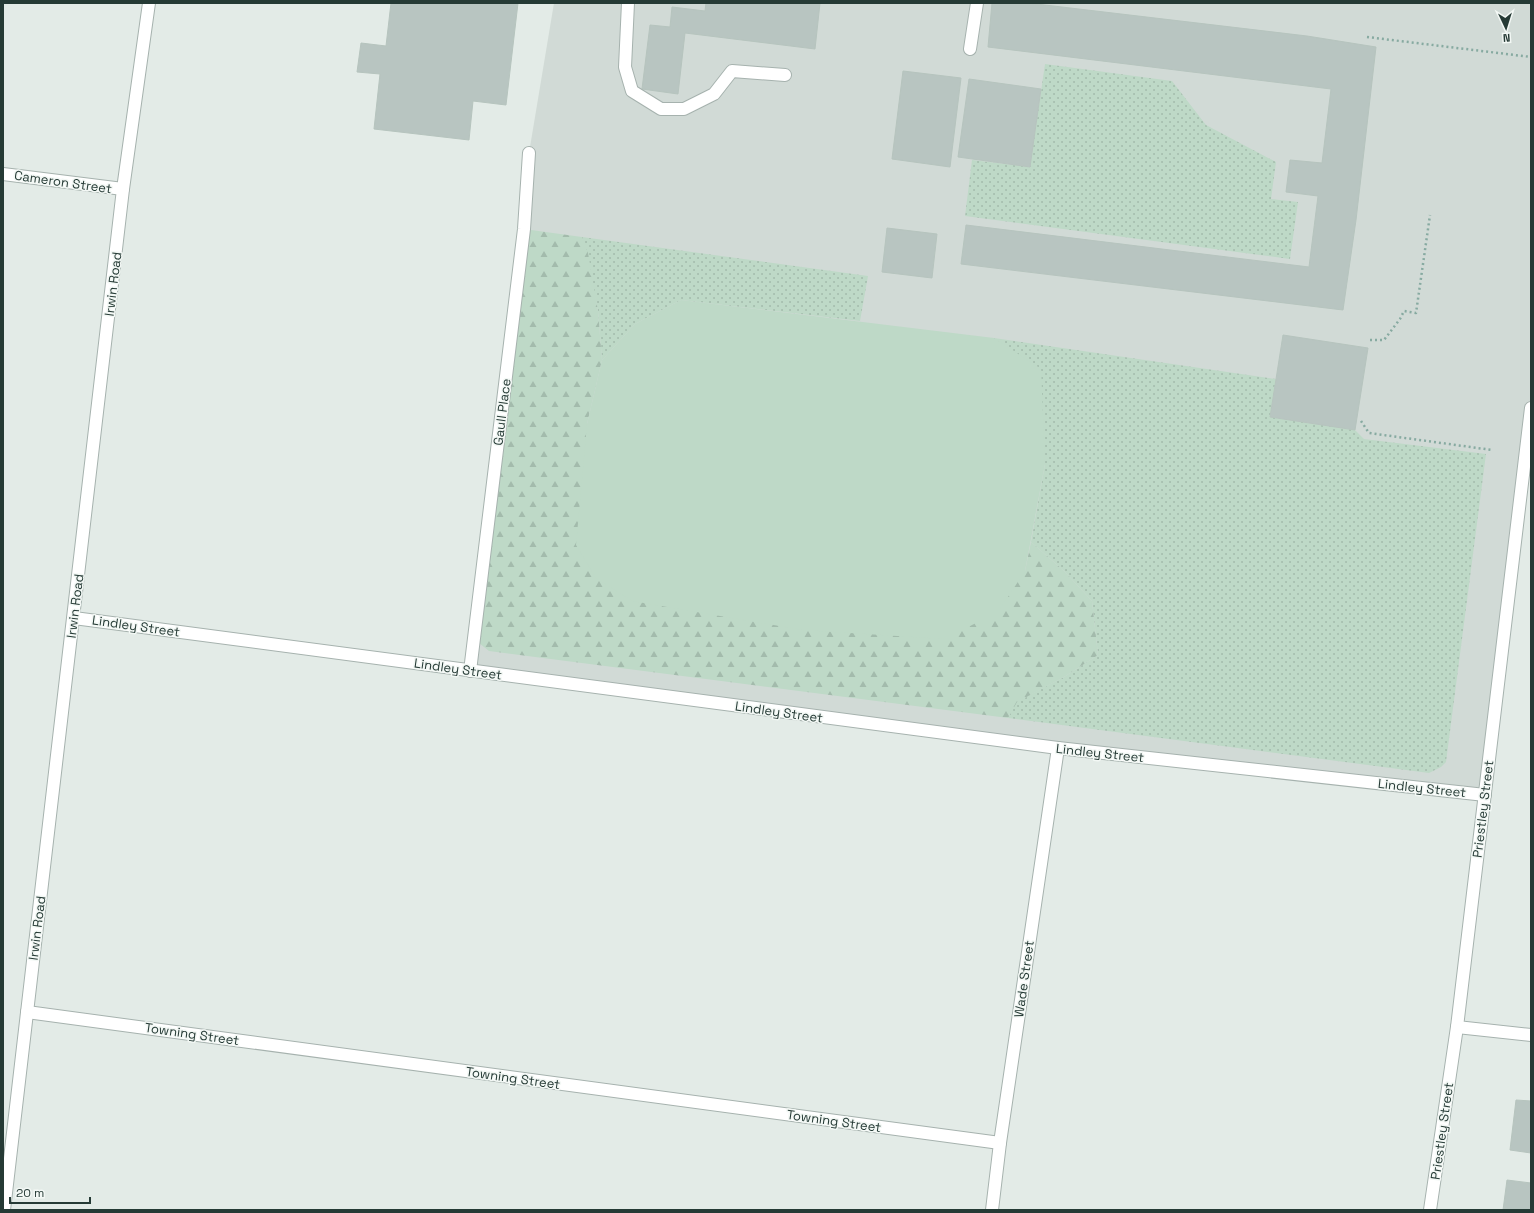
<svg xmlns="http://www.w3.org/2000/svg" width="1534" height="1213" viewBox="0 0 1534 1213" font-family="'Space Grotesk',sans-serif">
	<defs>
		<pattern id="grass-dots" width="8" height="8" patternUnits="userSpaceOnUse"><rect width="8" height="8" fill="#bed9c7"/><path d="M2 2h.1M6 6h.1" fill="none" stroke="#a3bbac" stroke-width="1.8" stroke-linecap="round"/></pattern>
		<pattern id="forest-firs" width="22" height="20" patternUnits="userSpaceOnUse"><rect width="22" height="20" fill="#bed9c7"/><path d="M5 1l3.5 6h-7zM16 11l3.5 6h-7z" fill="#a3bbac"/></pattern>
	</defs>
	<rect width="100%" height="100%" fill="#e3ebe7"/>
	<!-- built -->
	<polygon fill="#d1dad6" points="554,3 1531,3 1531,406 1484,794 470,671 529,153"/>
	<!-- grass -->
	<g fill="url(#grass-dots)">
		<polygon points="1045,64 1172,81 1206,125 1276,162 1271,199 1298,202 1290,259 965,216 972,160 1030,167"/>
		<polygon points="582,237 868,276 860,321 681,300 635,324 602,360 598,311"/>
		<polygon points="994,338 1276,379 1270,417 1355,430 1364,439 1486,454 1446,762 1441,767 1429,773 1008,718 1016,702 1064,677 1098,655 1092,601 1064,571 1031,542 1045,464"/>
	</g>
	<!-- forest -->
	<polygon fill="url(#forest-firs)" points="524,229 582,237 588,253 598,311 602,360 587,424 1025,571 1031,542 1064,571 1092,601 1098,655 1064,677 1017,702 1008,718 489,651 474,639"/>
	<!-- pitch -->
	<polygon fill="#bed9c7" points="681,300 994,338 1041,369 1045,464 1025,571 998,612 944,639 803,630 632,601 596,578 576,545 587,424 602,360 635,324"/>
	<!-- building -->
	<g fill="#b8c5c1" stroke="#b6c4be">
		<polygon points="391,3 518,3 506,105 473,101 469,140 374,129 380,74 357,72 361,43 386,46"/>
		<polygon points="706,3 820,3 815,49 685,33 678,94 642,89 650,25 670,27 672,7 705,11"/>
		<polygon points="992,3 1028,3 1307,36 1376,47 1356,220 1343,310 961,264 966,225 1309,267 1318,196 1286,192 1290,160 1322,163 1331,89 988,47"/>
		<polygon points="903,71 961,78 950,167 892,159"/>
		<polygon points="969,79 1041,89 1030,167 958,157"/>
		<polygon points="887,228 937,234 932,278 882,272"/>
		<polygon points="1283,335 1368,348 1355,430 1270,417"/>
		<polygon points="1516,1100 1531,1101 1531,1153 1510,1150"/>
		<polygon points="1507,1180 1531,1183 1531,1210 1503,1210"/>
	</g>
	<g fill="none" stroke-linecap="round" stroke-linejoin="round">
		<!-- lane casing -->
		<g stroke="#a6b2ae" stroke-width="14">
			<g id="lane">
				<polyline points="628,3 625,67 632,91 661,109 684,109 714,94 732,71 785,75"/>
				<polyline points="970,49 977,3"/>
			</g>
		</g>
		<!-- street casing -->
		<g stroke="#a6b2ae" stroke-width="14">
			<g id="street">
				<polyline points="3,174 123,189"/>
				<polyline points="74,618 1058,748 1485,795"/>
				<polyline points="470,671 524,229 529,153"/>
				<polyline points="27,1012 1000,1143"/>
				<polyline points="1457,1027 1531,1035"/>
				<polyline points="4,1210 123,189 149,3"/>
				<polyline points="992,1210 1000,1143 1058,748"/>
				<polyline points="1430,1210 1457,1027 1531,408"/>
			</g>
		</g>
		<!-- path -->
		<g stroke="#87aaa1" stroke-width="2.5" stroke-dasharray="2 3" stroke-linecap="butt">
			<polyline points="1367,37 1531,57"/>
			<polyline points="1370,340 1384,340 1400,319 1404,311 1416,313 1430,215"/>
			<polyline points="1361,421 1369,433 1492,450"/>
		</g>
		<!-- lane -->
		<use href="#lane" stroke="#fff" stroke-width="12"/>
		<!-- street -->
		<use href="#street" stroke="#fff" stroke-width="12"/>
	</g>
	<g text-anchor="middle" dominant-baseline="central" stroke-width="3" stroke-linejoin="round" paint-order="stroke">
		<!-- street labels -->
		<g font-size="13" fill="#253a35" stroke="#f3f8f5">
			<text transform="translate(63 182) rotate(8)">Cameron Street</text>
			<text transform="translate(113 284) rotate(-83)">Irwin Road</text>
			<text transform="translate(502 412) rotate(-83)">Gaull Place</text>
			<text transform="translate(75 606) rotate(-83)">Irwin Road</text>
			<text transform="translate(136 626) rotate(8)">Lindley Street</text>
			<text transform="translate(458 669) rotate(8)">Lindley Street</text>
			<text transform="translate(779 712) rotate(8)">Lindley Street</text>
			<text transform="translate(1100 753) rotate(6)">Lindley Street</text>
			<text transform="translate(1422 788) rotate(6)">Lindley Street</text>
			<text transform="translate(1483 809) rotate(-83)">Priestley Street</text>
			<text transform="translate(37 928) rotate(-83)">Irwin Road</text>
			<text transform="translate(1024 979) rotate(-82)">Wade Street</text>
			<text transform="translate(192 1034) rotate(8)">Towning Street</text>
			<text transform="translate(513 1078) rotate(8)">Towning Street</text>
			<text transform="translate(834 1121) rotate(8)">Towning Street</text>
			<text transform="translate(1442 1131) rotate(-82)">Priestley Street</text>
		</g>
	</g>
	<!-- border -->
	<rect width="1534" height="1213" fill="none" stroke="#253a35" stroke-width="8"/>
	<!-- north arrow -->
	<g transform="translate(1506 28) rotate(176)" stroke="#f3f8f5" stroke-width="3" paint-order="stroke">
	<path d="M0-3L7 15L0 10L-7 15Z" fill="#253a35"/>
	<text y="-6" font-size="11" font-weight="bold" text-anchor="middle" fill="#253a35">N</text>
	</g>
	<!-- scale -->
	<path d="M10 1197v6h80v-6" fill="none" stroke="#253a35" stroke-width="2"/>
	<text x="16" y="1197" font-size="12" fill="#253a35" stroke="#f3f8f5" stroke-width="3" paint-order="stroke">20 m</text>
</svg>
